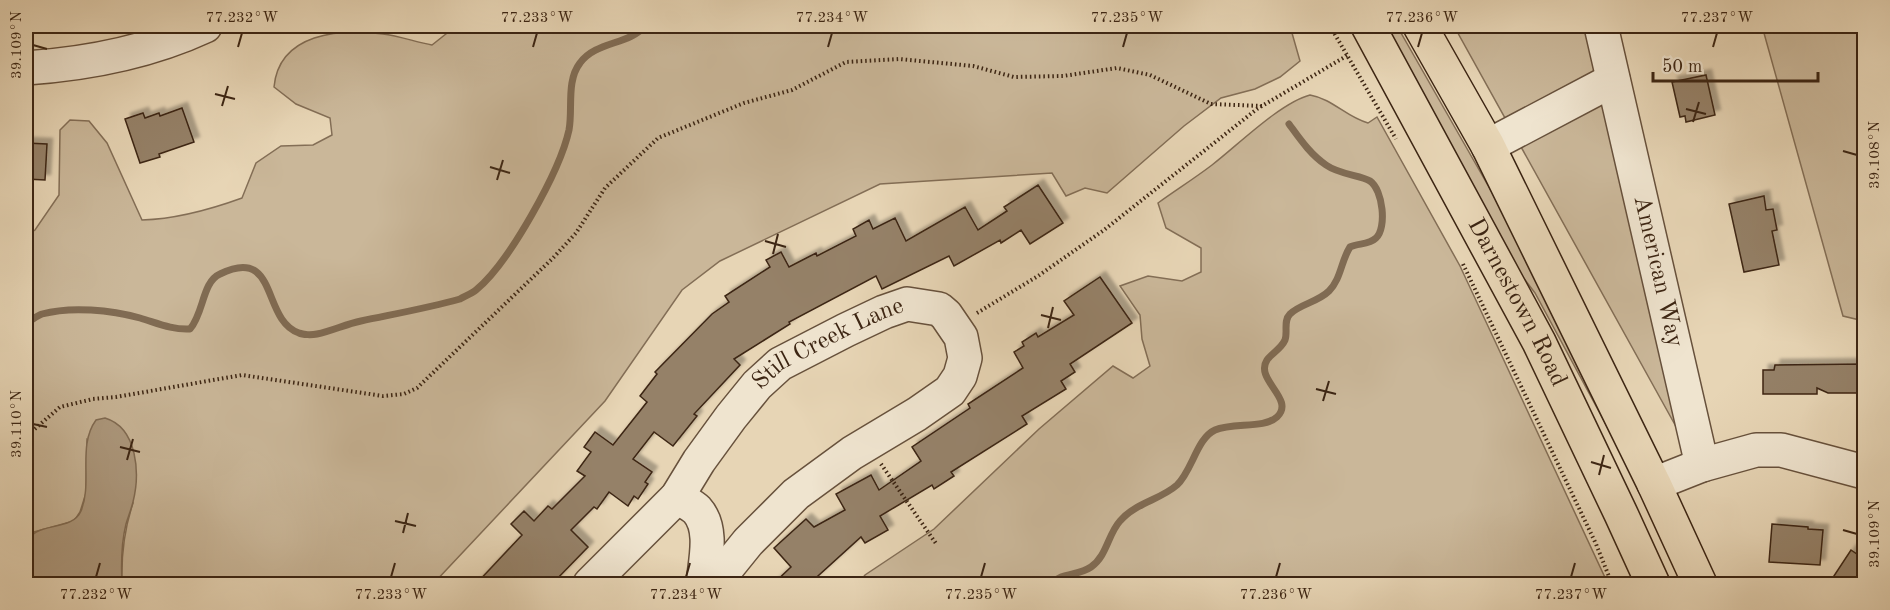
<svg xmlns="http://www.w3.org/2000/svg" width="1890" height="610" viewBox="0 0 1890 610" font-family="'Old Standard TT',serif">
	<defs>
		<filter id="shadow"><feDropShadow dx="5.5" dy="-5.5" stdDeviation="1.5" flood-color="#0004"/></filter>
	</defs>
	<rect width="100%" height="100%" fill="#e7d5b5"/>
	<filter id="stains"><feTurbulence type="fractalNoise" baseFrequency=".00333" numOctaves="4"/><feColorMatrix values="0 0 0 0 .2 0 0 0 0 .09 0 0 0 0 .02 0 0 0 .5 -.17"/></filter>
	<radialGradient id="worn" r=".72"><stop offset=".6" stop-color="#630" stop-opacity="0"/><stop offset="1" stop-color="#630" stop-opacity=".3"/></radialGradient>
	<!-- green -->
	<g fill="#cab799" stroke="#836e56" stroke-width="1.5">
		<path d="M 456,26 L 1290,26 L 1300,61 L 1280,77 L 1255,89 L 1221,98 L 1184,126 L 1107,193 L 1085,188 L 1066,196 L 1052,173 L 880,184 L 720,261 L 682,290 L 605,401 L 433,584 L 122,584 C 121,555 124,530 133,503 L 87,440 L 86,493 L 80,512 L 74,521 L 34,532 L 26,543 L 26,236 L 35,230 L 59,195 L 60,130 L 70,120 L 89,121 L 107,143 L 142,220 C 177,219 209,210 242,198 L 256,163 L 281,146 L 313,145 L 332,135 L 330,118 L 296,104 L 274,87 C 279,33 340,28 383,34 C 399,36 416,42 432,45 Z"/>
		<polygon points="1375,26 1397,26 1502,210 1617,445 1535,293 1513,264"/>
		<polygon points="1454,26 1594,26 1684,441"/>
		<polygon points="1762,26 1864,26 1864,321 1843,316"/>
		<path d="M 1310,95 C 1333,99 1346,117 1368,123 L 1377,117 L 1460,266 L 1608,584 L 858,584 L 865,575 L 934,529 L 1039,429 L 1113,366 L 1133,378 L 1150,366 L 1142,339 L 1140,315 L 1120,286 L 1148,276 L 1182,281 L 1201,272 L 1201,248 L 1166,228 L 1158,203 C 1176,190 1195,178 1212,165 C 1238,145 1280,103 1310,95 Z"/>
	</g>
	<!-- water -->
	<path fill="#ad997e" stroke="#806b53" stroke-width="1.5" d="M 105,418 C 138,428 140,474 133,502 C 131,510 128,517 126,524 C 121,544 121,564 122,584 L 26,584 C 25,572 24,559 26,547 C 30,519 71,534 81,511 C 93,482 77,446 96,420 Z"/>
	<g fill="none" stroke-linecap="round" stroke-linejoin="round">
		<!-- stream -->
		<g stroke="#806b53" stroke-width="7">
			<path d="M 26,323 C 31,321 36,316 42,314 C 71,306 111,310 140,318 C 157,323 172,330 190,329 C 204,313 202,282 220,274 C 279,245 261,320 299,333 C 303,335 312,335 317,334 C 332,331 346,324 361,321 C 394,314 428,308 460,299 C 465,296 471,294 476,290 C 509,263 560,171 569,130 C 573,109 566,81 580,63 C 596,41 629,45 645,26"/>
			<path d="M 1051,584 C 1062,572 1078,576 1091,567 C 1107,556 1108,534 1120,521 C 1135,503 1160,500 1177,485 C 1192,471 1197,438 1215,430 C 1233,422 1264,429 1277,417 C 1296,399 1254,380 1267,360 C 1272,353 1281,349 1285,340 C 1288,332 1283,321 1290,314 C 1300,304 1318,302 1329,291 C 1341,279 1341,261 1350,247 C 1358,243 1369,245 1376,238 C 1387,228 1383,190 1370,181 C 1361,175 1340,175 1326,165 C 1310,154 1300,139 1289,124"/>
		</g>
	</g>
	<!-- building -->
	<g fill="#958167" stroke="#3c2513" stroke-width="1.5" filter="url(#shadow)">
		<polygon points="1706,75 1715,115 1686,122 1685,116 1680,117 1672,82"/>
		<polygon points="182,108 194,142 159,154 160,157 140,163 125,119 143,113 145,118 159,113 160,116"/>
		<polygon points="26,143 47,144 45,180 26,179"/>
		<polygon points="1038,185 1063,223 1030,244 1021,230 1001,243 1000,240 954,266 949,256 882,289 876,276 789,322 790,324 734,359 740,365 694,414 697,416 673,446 654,432 633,459 652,472 645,482 648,484 638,499 634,496 628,506 609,492 597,509 594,507 571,530 588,547 551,585 475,585 522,535 511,524 524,511 534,521 548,506 552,509 585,476 577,471 591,452 584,447 595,432 613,445 647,402 640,396 657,374 655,372 712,314 729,302 725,296 770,267 766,260 781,252 789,267 816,253 817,256 856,236 853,229 869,220 873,229 895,218 906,241 965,207 978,230 1007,211 1004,207"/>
		<polygon points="1764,196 1766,210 1773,209 1777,230 1772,231 1779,265 1744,272 1729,204"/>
		<polygon points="1100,277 1132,323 1070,364 1075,372 1061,381 1066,389 1022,416 1027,424 951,472 954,476 934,489 932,485 880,516 888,530 865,543 861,537 808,585 772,585 791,567 774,548 806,519 814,527 845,510 836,494 871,475 879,490 921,461 912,447 970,408 968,404 1023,368 1014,352 1024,346 1022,342 1036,333 1038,337 1074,315 1064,301"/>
		<polygon points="1864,364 1864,393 1828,393 1817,388 1817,394 1763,394 1763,370 1774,370 1775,365"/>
		<polygon points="1772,524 1808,527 1808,529 1823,530 1820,565 1769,562"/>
		<polygon points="1851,550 1864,559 1864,585 1828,585"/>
	</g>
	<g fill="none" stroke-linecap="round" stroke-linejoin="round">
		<!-- minor casing -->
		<g stroke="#67513c" stroke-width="36">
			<g id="minor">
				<path id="s1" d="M 1601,26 L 1702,465"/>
				<path d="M 26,68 C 86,64 149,52 205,26"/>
				<polyline points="1488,146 1613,80"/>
				<polyline points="1654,484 1702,465 1756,450 1781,450 1864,472"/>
				<path d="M 677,497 C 683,501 692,505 697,510 C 714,529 705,562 703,584"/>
				<path id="s2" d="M 590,584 L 677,497 L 699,461 L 731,417 L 757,385 L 780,364 L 846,330 L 884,312 L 907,304 L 939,309 L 946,315 L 961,337 L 965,358 L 960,376 L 950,391 L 917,414 L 852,453 L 796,494 L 748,542 L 714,584"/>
			</g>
		</g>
		<!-- major casing -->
		<g stroke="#3c2513" stroke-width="36">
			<g id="major">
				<path id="s3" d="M 1368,26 L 1539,342 L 1621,514 L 1653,584"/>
				<polyline points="1420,26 1488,146 1654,484 1700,584"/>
			</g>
		</g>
		<!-- path -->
		<g stroke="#3c2513" stroke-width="4" stroke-dasharray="1.5 3" stroke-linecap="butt">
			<polyline points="1330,26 1396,139"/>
			<polyline points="1463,264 1596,544 1612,584"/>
			<polyline points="977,313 1038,276 1104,230 1257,109 1348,55"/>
			<polyline points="26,439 29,434 60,407 93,399 116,397 242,375 383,396 404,394 417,388 553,258 576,233 605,188 658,138 744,103 792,90 846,62 899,59 973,66 1014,77 1063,76 1117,68 1150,75 1211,104 1262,106"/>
			<polyline points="881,464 937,545"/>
		</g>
		<!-- minor -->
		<use href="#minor" stroke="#efe4cf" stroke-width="33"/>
		<!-- major -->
		<use href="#major" stroke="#e7d5b5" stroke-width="33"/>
	</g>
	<!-- ticks -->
	<path fill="none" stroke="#3c2513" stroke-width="2" d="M 33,45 L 47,49M 238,47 L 242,33M 533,47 L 537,33M 828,47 L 832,33M 1123,47 L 1127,33M 1418,47 L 1422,33M 1713,47 L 1717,33M 215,94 L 235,99M 222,106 L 228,86M 1686,109 L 1706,114M 1693,122 L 1699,102M 1843,151 L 1857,155M 490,167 L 510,173M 497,180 L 503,160M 765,241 L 786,247M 773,254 L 778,234M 1041,315 L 1061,320M 1048,328 L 1053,307M 1316,389 L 1336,394M 1323,401 L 1329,381M 33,424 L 47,427M 120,447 L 140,452M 127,460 L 133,439M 1591,462 L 1611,468M 1599,475 L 1604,455M 395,521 L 416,526M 1843,530 L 1857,534M 403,533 L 408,513M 96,577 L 100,563M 391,577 L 395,563M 686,577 L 690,563M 981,577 L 985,563M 1276,577 L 1280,563M 1571,577 L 1575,563"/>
	<g text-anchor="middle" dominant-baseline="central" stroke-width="4.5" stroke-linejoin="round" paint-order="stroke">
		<!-- street labels -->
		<g font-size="24" fill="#3c2513" stroke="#efe4cf">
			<text stroke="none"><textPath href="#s1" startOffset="252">American Way</textPath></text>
			<text stroke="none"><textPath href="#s3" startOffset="314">Darnestown Road</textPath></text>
			<text stroke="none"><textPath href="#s2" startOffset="344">Still Creek Lane</textPath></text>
		</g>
	</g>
	<!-- margin -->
	<rect width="1890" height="610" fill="none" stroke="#e7d5b5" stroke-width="66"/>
	<!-- scale -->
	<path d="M1653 72v9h165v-9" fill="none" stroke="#3c2513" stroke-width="3"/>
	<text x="1662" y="72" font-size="18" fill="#3c2513" stroke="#efe4cf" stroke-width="4.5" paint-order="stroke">50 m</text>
	<rect x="33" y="33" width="1824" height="544" fill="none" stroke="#3c2513" stroke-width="2"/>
	<g font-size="15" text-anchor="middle" fill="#3c2513">
		<text x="242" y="22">77.232°W</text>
		<text x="537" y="22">77.233°W</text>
		<text x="832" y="22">77.234°W</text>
		<text x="1127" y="22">77.235°W</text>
		<text x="1422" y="22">77.236°W</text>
		<text x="1717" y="22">77.237°W</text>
		<text transform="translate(16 45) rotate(-90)" y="5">39.109°N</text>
		<text transform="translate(1874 155) rotate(-90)" y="5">39.108°N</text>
		<text transform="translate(16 424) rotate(-90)" y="5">39.110°N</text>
		<text transform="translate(1874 534) rotate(-90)" y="5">39.109°N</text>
		<text x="96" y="599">77.232°W</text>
		<text x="391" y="599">77.233°W</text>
		<text x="686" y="599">77.234°W</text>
		<text x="981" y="599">77.235°W</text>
		<text x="1276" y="599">77.236°W</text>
		<text x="1571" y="599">77.237°W</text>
	</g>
	<rect width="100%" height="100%" filter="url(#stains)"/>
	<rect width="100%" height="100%" fill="url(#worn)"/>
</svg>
